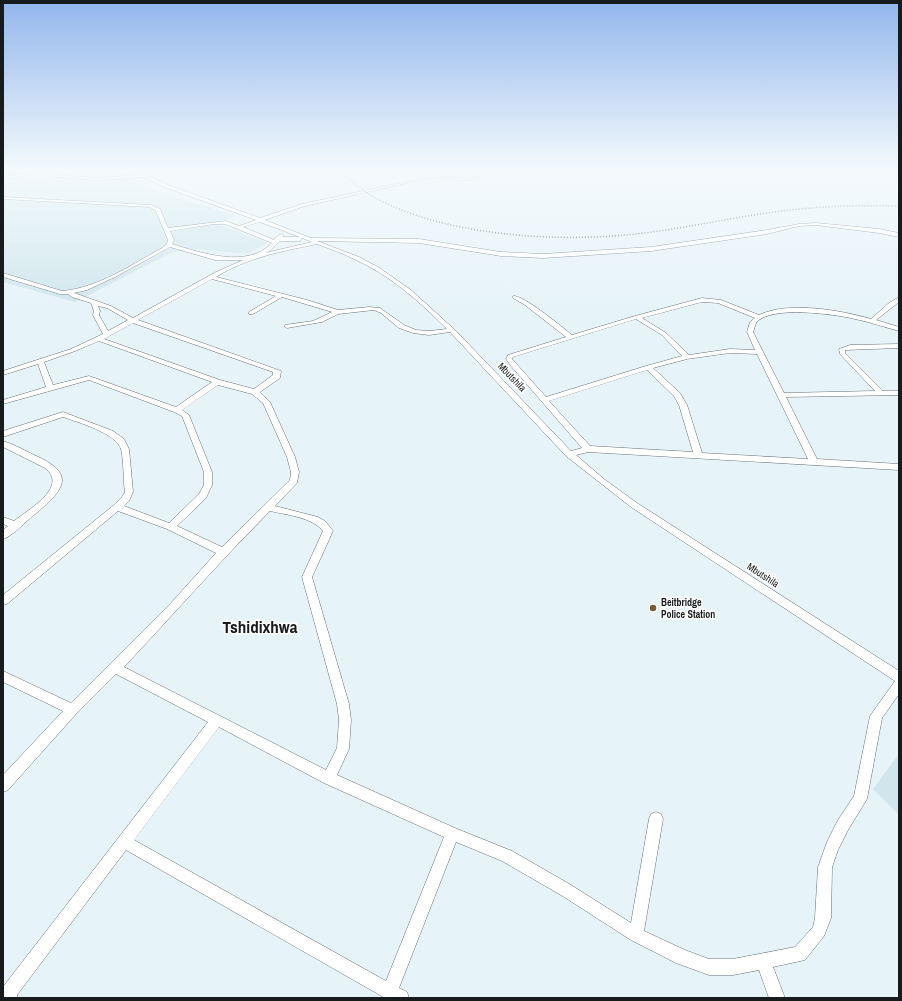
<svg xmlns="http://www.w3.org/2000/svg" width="902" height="1001" viewBox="0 0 902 1001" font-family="'Archivo Narrow',sans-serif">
	<rect width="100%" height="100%" fill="#e6f3f8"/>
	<!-- built -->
	<g fill="#d0e6ec">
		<polygon points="3,170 119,170 142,186 236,216 218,224 267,243 247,254 186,248 169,254 75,302 3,282"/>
		<polygon points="899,754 899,815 873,789"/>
	</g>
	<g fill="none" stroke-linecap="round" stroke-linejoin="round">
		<!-- minor casing -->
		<g stroke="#667276" stroke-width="1">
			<g id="minor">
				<path d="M 41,170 L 51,170 L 57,175 L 96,178 L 140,175 L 131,170 L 137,170 L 168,185 L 260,218 L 302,204 L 415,180 C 425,177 440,170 449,170 L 438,176 C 449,178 460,179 471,177 C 480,175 488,170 497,170 C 477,181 456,182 434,177 L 305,206 L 265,220 L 311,238 L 419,239 L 501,252 L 543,254 L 651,247 L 767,230 L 799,224 L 816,223 L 879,229 L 899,233 L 899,237 L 879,233 L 816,225 L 799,226 L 767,234 L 651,251 L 543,258 L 501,256 L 419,243 L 317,241 L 359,257 L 378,267 L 411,290 L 456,331 L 571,451 L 582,448 L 511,366 L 506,359 L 508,355 L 566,337 L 525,305 L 513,298 L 513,296 C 524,295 562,327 572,335 L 635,316 L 702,298 L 721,300 L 759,315 C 788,301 840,310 871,319 L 889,303 L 899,297 L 899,302 L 876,320 L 899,327 L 899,331 C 884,327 870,322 855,319 C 835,314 769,305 756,323 C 755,325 754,330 753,332 L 784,393 L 875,391 L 840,354 L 839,349 L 850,345 L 899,344 L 899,348 L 845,350 L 845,353 L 883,391 L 899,391 L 899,395 L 786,397 L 817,459 L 899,464 L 899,470 L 588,452 L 576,455 L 604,479 L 637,503 L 899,671 L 899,694 L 882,718 L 867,799 L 848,830 L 838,850 L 832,867 L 831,918 L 824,936 L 805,960 L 773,967 L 785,998 L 769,998 L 759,970 L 733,975 L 709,975 L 676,963 L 631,940 L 561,895 L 502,861 L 456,842 L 399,988 L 407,992 L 409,998 L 385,998 L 126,850 L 17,995 L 18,998 L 3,998 L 3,987 L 208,722 L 116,674 L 76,714 L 8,790 L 3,792 L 3,775 L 63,711 L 3,682 L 3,671 L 71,703 L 171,603 L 216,553 L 167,529 L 118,511 L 7,604 L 3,605 L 3,595 L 114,505 L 122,497 L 125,492 C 123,479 124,461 121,449 C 116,433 77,422 63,417 L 3,437 L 3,431 L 63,412 L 113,431 L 124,439 L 129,449 L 133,492 L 129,501 L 124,506 L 169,523 L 199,494 L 204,485 L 204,472 L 182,416 L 174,412 L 89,380 L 3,404 L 3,400 L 46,387 L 38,364 L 3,375 L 3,371 L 71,349 L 103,334 L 93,315 L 94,311 L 91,303 L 72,297 L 68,294 L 60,294 L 3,277 L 3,273 L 62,291 C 98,288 131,265 162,248 L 167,244 L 168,240 L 156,211 L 150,207 L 3,199 L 3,197 L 151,205 L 160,209 L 168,228 L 226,221 L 239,226 L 256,220 L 164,187 L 144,177 L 96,180 L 56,177 L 46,172 L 3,179 L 3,177 ZM 260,222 L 300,237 L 282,237 L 284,236 L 281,234 L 275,238 L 274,240 L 243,227 ZM 214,224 L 225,224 L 272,243 C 247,269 202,253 172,244 L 174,240 L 170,231 ZM 302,238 L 312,242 L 265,253 L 270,251 L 280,241 L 300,241 ZM 317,244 C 330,249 342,253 354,259 C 390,275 420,302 447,329 L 429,331 L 416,330 L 404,325 L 380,308 L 369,307 L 338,310 L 307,300 L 216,277 C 245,258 283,251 317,244 ZM 170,247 L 215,260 L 243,260 L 214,273 L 133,318 L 111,306 L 74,293 L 87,290 L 115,277 ZM 212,279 L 276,296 L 249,312 L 249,314 L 253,314 L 282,297 L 332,312 L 313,321 L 285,325 L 284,326 L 287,328 L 322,322 L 338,314 L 374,310 L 381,313 L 399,328 L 413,333 L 429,335 L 450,332 L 566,456 L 631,507 L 895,681 L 870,716 L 854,796 L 838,820 L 827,842 L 818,867 L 815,918 L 813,927 L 795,947 L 733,959 L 709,959 L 685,950 L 644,931 L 663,819 L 661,814 L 656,812 L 651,814 L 649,819 L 631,923 L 571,885 L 512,851 L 455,828 L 337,775 L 349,749 L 351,720 L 349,704 L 312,577 L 333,531 L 325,521 L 318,517 L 275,506 L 297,483 L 299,472 L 295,457 L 270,402 L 260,392 L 280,378 L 281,371 L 138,320 ZM 702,302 L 718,303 L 755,318 L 750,322 L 747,332 L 755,350 L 730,349 L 689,355 L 666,333 L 642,318 ZM 98,306 L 107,308 L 128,320 L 108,331 L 99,315 L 100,311 ZM 636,319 L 662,335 L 682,356 L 646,366 L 546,397 L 512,359 L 513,357 ZM 133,323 L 273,372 L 273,375 L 254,389 L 220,380 L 104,339 ZM 99,341 L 212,382 L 176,407 L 89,376 L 53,385 L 44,362 L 75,351 ZM 730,353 L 757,354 L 808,459 L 702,453 L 687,405 L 680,393 L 653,368 L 687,359 ZM 647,370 L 674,396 L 679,405 L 693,452 L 590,446 L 549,401 ZM 218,385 L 252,394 L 263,403 L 287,457 L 291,472 L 290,480 L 222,547 L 177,526 L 206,498 L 212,485 L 212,472 L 189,415 L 182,410 ZM 270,511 C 287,515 312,517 323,531 L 302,577 L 337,704 L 339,720 L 337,748 L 326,770 L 124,667 C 173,615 220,561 270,511 ZM 219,727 L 324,783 L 444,837 L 386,981 L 134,840 Z"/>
				<polygon points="872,170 899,171 899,173 874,171"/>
				<path d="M 3,441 C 13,444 24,450 34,455 C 78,474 64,490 34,515 C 26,521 13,536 3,539 L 3,530 L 8,526 L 3,524 L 3,517 L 14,521 C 29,509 69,487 45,468 L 3,447 Z"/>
			</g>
		</g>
		<!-- minor -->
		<use href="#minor" fill="#fff" fill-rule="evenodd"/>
		<!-- rail -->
		<path stroke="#535a5d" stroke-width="1.5" stroke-dasharray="1 2" stroke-linecap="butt" d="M 339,170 C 350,179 360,189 372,196 C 441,235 549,242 626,235 C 681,230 735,216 790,210 C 826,206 863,205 899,206"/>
	</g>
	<!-- sky -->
	<linearGradient id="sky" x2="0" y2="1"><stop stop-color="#92b6eb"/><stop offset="0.55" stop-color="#f4fafc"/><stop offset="1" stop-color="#f4fafc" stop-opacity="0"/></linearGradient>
	<rect width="902" height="310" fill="url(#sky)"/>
	<!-- markers -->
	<circle fill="#7b5a31" stroke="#fefefe" stroke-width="1.5" cx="653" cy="608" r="4"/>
	<g text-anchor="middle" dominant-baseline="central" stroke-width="3.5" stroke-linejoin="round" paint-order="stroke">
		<!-- street labels -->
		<g font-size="10" fill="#171b1d" stroke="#fefefe">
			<text transform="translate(512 377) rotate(46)">Mbutshila</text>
			<text transform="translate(763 575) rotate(33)">Mbutshila</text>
		</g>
		<!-- poi labels -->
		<g font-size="10" font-weight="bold" fill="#171b1d" stroke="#fefefe" text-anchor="start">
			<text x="661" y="602">Beitbridge<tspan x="661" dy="12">Police Station</tspan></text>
		</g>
		<!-- near-district labels -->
		<g font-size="17" font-weight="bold" fill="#171b1d" stroke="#fefefe">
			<text x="260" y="626">Tshidixhwa</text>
		</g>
	</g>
	<!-- border -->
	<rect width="902" height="1001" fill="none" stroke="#171b1d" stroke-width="8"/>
</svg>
